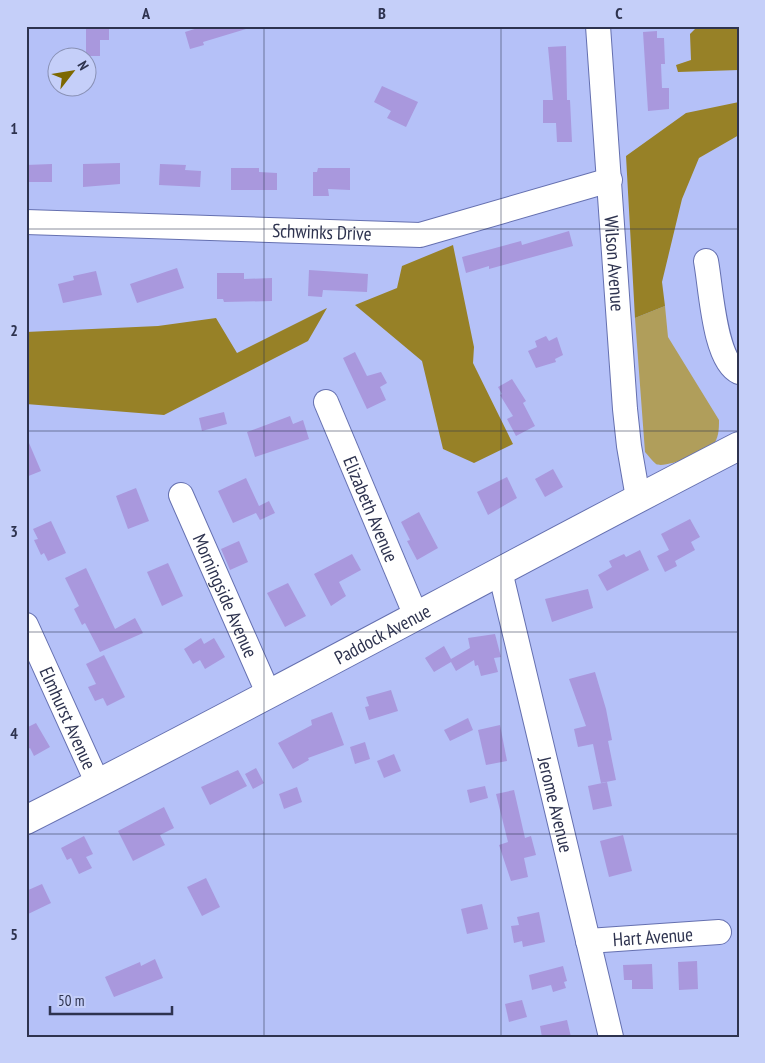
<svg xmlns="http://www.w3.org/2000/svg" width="765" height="1063" viewBox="0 0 765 1063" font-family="'PT Sans Narrow',sans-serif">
	<rect width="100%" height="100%" fill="#b5c1f8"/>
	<!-- green -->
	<path fill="#b09e5b" d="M 665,306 L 668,337 L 719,420 C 719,429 719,439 712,446 C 704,452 665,469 656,464 C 652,461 648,455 645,452 L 635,318 Z"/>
	<!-- forest -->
	<g fill="#978127">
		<polygon points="698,26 739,26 739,70 678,72 676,65 691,60 690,34"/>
		<polygon points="739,102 739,135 699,158 682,199 662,282 665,306 635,318 626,156 686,113"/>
		<polygon points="453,245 474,347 473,363 513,444 474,463 443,449 422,361 355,305 397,288 402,266"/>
		<polygon points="327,308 308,341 164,415 26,404 26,332 158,326 216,318 237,353"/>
	</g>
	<!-- building -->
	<g fill="#a998dd">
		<polygon points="86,26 109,26 109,40 100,40 100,56 86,56"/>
		<polygon points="204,26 245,26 246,29 203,42 204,45 190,49 185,32"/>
		<polygon points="657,31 657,38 664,38 665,64 661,64 662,88 669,88 669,109 648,111 643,32"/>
		<polygon points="566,46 567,100 570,100 572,142 557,142 556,123 543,123 543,100 553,100 548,47"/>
		<polygon points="382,86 418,102 406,127 387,118 391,111 374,102"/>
		<polygon points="120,163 120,184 83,187 83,164"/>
		<polygon points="52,164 52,182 26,182 26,165"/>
		<polygon points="160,164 186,165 185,170 201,171 200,187 159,185"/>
		<polygon points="231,168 259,168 259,172 277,173 277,190 231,190"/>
		<polygon points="318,168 350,168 350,190 328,189 329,196 313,196 313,172 317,172"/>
		<polygon points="569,231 573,246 489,269 489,266 466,273 462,257 521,241 522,245"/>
		<polygon points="177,268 184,288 137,303 130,284"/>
		<polygon points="309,270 368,274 367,292 323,290 322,297 308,296"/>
		<polygon points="96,271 102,295 63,303 58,284 74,280 73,276"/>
		<polygon points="217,273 244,273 244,279 272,278 272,301 224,302 223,299 217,299"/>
		<polygon points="546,336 549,341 557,337 563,355 555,359 556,362 536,368 528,351 537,347 535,341"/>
		<polygon points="355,352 367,376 381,372 387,383 380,387 386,400 367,409 343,358"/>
		<polygon points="512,379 526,401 523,403 535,426 516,436 507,419 513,416 500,395 502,394 498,387"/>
		<polygon points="224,412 227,424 202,431 199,418"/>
		<polygon points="290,416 293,424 303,420 309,439 255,457 247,432"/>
		<polygon points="26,436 41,471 26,477"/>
		<polygon points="553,469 563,487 545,497 535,479"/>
		<polygon points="507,477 517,498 488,515 477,492"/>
		<polygon points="246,478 259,506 269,501 275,513 260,520 256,513 233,523 218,491"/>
		<polygon points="136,488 149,521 128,529 116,496"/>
		<polygon points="419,512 438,548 417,560 407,541 410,540 401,522"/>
		<polygon points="690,519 700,537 691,542 695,550 675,561 677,566 665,572 657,556 669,550 661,534"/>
		<polygon points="51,521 66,553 48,561 44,553 41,555 34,540 38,539 33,529"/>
		<polygon points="239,541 248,562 230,570 221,549"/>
		<polygon points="640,550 649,570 607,591 598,575 612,567 609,561 624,554 626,557"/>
		<polygon points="352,554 361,570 339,582 346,596 331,606 314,574"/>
		<polygon points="168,563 183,596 162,606 147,572"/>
		<polygon points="86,568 115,629 135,618 143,633 100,652 85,623 82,625 74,609 79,606 65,578"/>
		<polygon points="288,583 306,616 285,627 267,593"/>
		<polygon points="588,589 593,608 552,622 545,599"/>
		<polygon points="495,634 501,657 494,658 498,672 481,676 478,665 475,666 474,660 456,671 451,662 434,672 425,658 444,646 451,659 470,648 468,638"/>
		<polygon points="201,638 204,644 214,638 225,657 205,669 200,660 193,664 184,649"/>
		<polygon points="104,655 125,697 107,706 103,698 95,701 88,687 96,684 86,664"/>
		<polygon points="595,672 606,709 612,740 608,741 616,780 601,783 593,744 578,747 574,729 586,726 569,679"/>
		<polygon points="391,690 398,711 369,720 365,707 369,706 366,697"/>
		<polygon points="332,712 344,745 308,758 309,760 293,769 278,743 312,725 311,720"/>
		<polygon points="468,718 473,730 450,741 444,730"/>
		<polygon points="36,723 50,747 34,756 30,748 26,750 26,728"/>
		<polygon points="500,725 507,761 486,765 478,730"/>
		<polygon points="365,742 370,759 355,764 350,747"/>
		<polygon points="394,754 401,771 384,778 377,761"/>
		<polygon points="256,768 264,783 253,789 245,774"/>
		<polygon points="238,770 247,786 210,805 201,787"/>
		<polygon points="607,782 612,806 593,810 588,786"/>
		<polygon points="485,786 488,798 470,803 467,790"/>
		<polygon points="297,787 302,802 284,809 279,794"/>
		<polygon points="514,790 525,838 531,836 536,855 524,858 528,877 511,881 499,845 508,842 496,794"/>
		<polygon points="164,807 174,828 160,835 165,845 133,861 118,831"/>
		<polygon points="623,835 632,871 609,877 600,841"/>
		<polygon points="84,836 93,854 86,857 92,868 79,874 71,858 67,860 61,848"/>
		<polygon points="206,878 220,907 202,916 187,887"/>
		<polygon points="42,884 51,903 26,915 26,891"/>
		<polygon points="482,904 488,929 467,934 461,909"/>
		<polygon points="539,912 545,942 523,947 522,941 514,943 511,926 519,925 517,917"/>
		<polygon points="155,959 163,978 114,997 105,977 140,962 141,966"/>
		<polygon points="697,961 698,989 679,990 678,962"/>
		<polygon points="652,964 653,989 632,989 632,980 624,980 623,965"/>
		<polygon points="563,966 567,981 564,982 566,988 553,992 551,985 532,990 529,975"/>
		<polygon points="522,1000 527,1017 509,1022 505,1004"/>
		<polygon points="567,1020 571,1037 542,1037 540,1026"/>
	</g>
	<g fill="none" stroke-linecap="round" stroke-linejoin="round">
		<!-- minor casing -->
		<g stroke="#6570b0" stroke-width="26">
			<g id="minor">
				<path id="s1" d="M 598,26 L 625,409 L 629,446 L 638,498"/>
				<path id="s2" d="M 26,222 L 420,235 L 610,180"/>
				<path d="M 706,261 C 711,287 714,361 739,372"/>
				<path id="s3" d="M 326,402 L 416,616"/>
				<path id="s4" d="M 181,495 L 269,695"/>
				<path id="s5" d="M 500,571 L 611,1037"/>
				<path id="s6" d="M 26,625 L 98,784"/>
				<path id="s7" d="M 588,941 L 719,932"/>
			</g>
		</g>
		<!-- major casing -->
		<g stroke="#6570b0" stroke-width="30">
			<g id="major">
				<path id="s8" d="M 26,820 C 266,699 500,569 739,446"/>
			</g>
		</g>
		<!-- minor -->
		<use href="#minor" stroke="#fff" stroke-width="24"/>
		<!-- major -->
		<use href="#major" stroke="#fff" stroke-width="28"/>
	</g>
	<!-- grid -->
	<path fill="none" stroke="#2e334f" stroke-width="1" stroke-opacity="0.55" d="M 264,26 L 264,1037M 501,26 L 501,1037M 26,229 L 739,229M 26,431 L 739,431M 26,632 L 739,632M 26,834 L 739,834"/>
	<g text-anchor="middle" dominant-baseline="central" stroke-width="4" stroke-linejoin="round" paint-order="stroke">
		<!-- street labels -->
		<g font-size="19" fill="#2e334f" stroke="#c5cff9">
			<text stroke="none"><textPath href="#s2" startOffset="296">Schwinks Drive</textPath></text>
			<text stroke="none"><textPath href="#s1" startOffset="238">Wilson Avenue</textPath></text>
			<text stroke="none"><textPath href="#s3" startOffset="116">Elizabeth Avenue</textPath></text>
			<text stroke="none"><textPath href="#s4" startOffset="110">Morningside Avenue</textPath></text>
			<text stroke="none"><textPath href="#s8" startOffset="402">Paddock Avenue</textPath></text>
			<text stroke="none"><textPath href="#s6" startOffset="102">Elmhurst Avenue</textPath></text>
			<text stroke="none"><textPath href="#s5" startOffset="240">Jerome Avenue</textPath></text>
			<text stroke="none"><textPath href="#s7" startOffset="65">Hart Avenue</textPath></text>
		</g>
	</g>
	<!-- border -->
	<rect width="765" height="1063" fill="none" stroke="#c5cff9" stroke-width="55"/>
	<!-- north arrow -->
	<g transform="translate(72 72) rotate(59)"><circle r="24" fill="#c5cff9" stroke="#8991b5"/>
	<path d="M0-4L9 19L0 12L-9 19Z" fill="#7d6800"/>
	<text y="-8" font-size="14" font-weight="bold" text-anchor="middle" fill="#2e334f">N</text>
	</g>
	<!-- scale -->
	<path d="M50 1006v8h122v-8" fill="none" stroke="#2e334f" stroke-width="2.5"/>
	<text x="58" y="1006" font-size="15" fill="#2e334f" stroke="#c5cff9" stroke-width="4" paint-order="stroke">50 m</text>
	<rect x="28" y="28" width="710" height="1008" fill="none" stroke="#2e334f" stroke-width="2"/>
	<g font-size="16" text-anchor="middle" font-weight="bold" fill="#2e334f">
		<text x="146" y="19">A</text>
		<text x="382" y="19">B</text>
		<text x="619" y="19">C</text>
		<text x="14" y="134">1</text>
		<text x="14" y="336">2</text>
		<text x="14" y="537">3</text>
		<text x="14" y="739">4</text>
		<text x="14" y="940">5</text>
	</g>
</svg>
